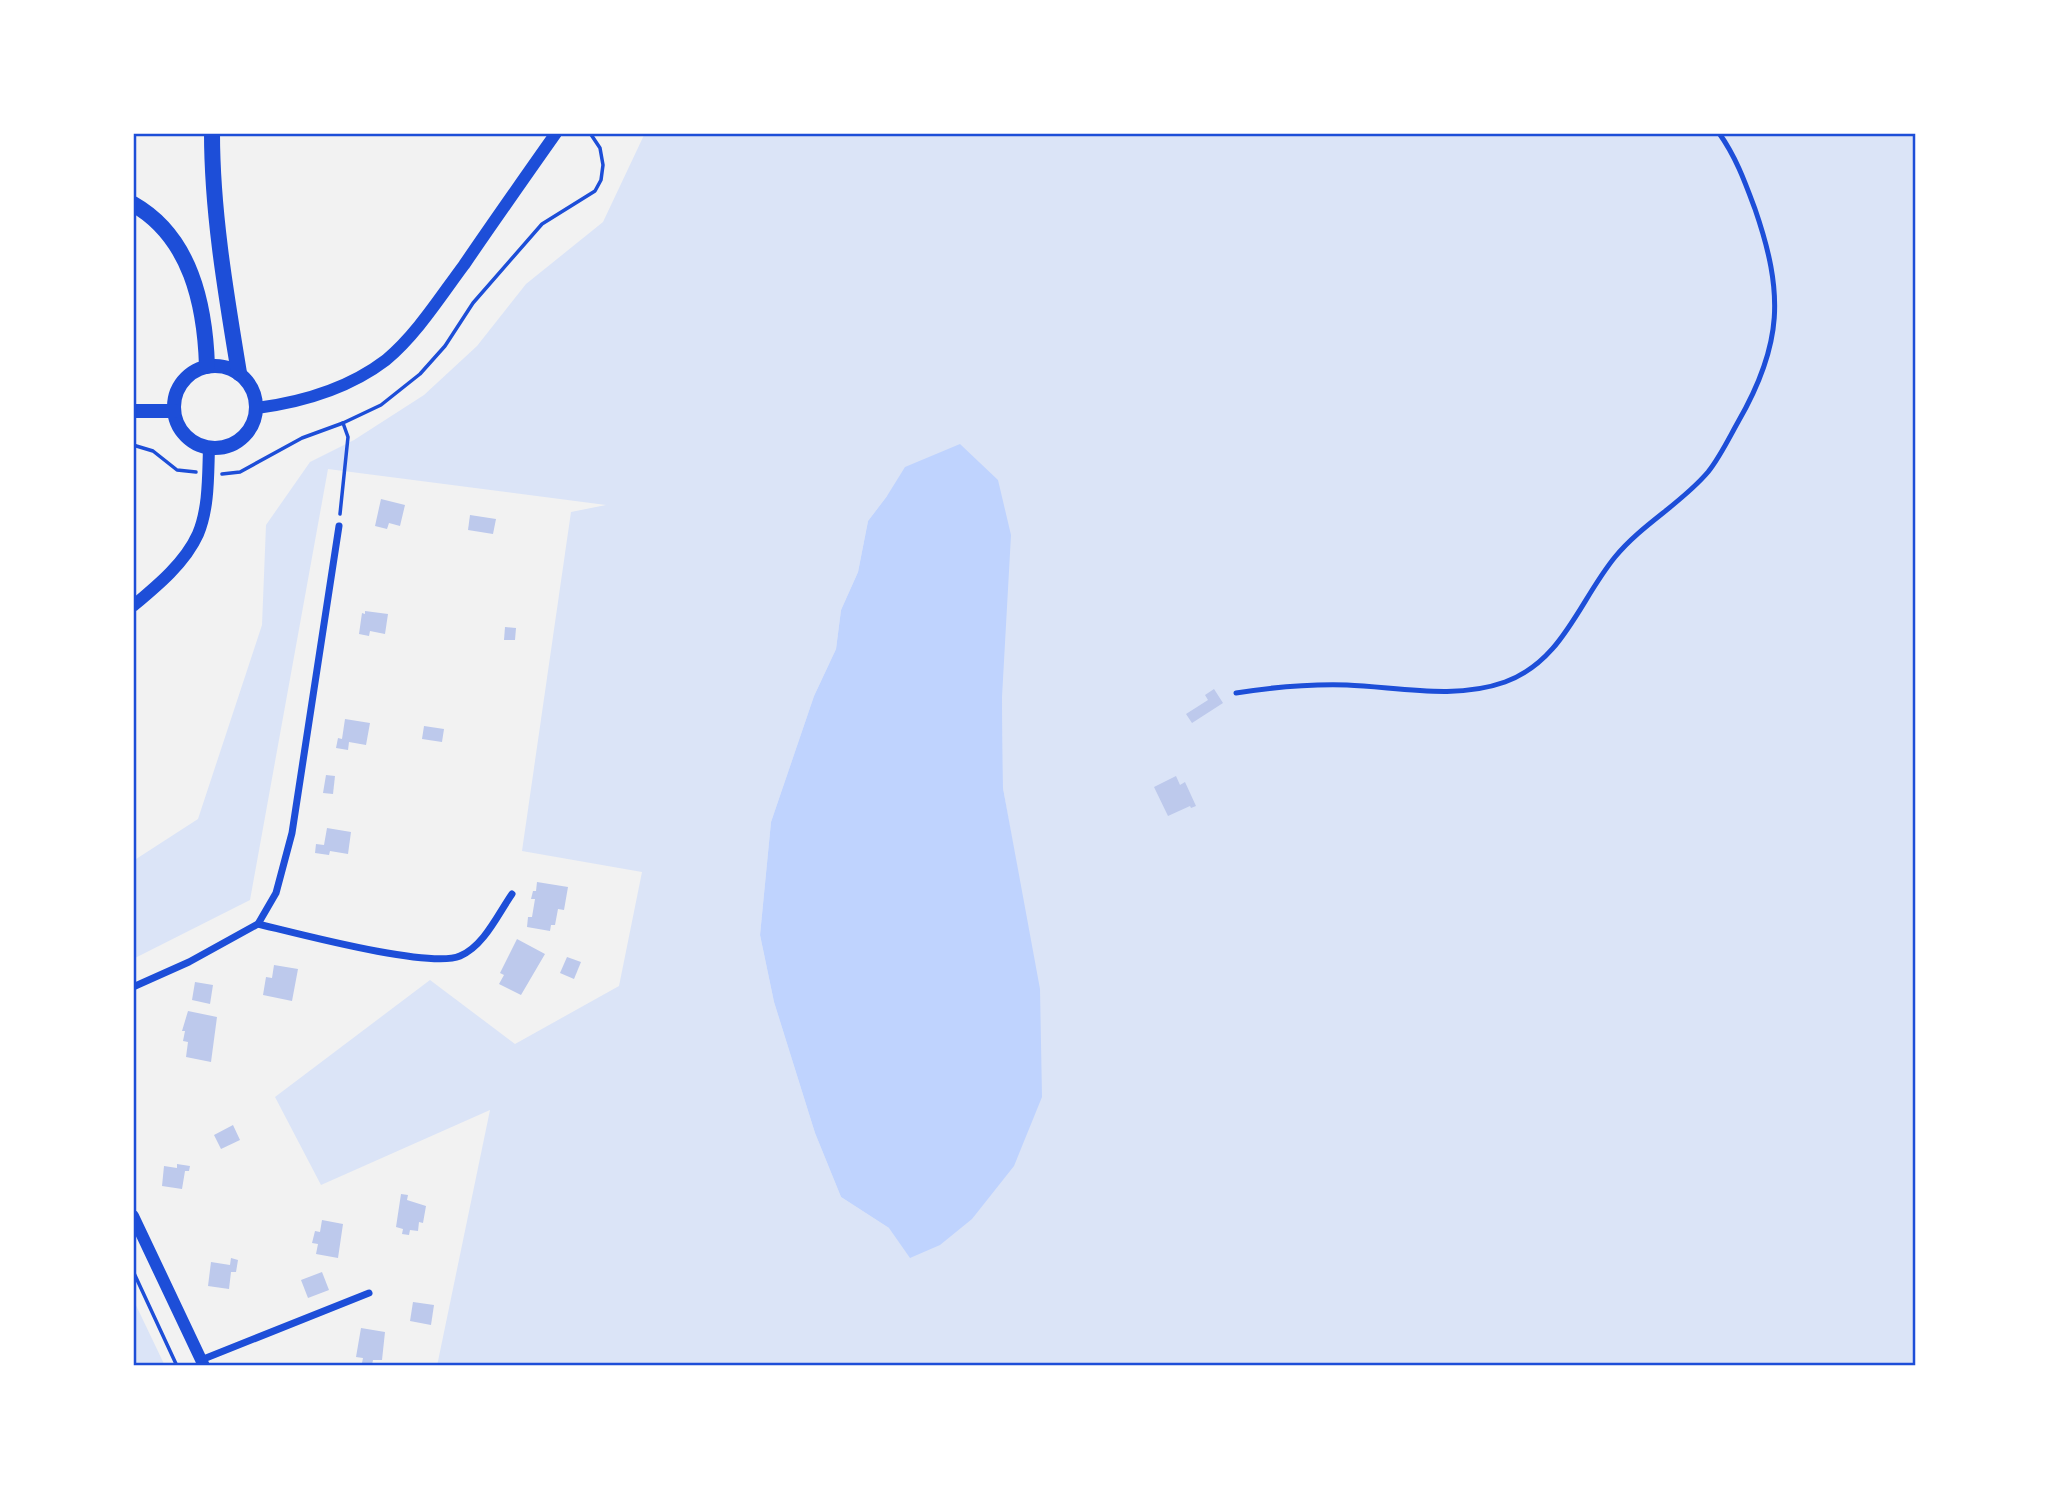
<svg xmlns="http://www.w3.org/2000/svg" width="2049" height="1499" viewBox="0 0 2049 1499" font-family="'Roboto Condensed',sans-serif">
	<rect width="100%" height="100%" fill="#f2f2f2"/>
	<!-- green -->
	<g fill="#dbe4f7" fill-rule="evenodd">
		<path d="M 645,133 L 1916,133 L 1916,1366 L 437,1366 L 490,1110 L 321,1185 L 275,1097 L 430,980 L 515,1044 L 619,986 L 642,872 L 522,851 L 571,512 L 606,505 L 328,469 L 250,900 L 133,959 L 133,861 L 198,819 L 262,625 L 266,525 L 310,462 L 354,440 L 424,395 L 477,346 L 526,284 L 603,222 ZM 887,496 L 1002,697 L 1003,788 L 1019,880 L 889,1228 L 841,1197 L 815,1133 L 774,1002 L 760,935 L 771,822 L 814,696 L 836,649 L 841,610 L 858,572 L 868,521 Z"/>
		<polygon points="133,1299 165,1366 133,1366"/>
	</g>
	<!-- water -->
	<polygon fill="#bfd3fe" points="960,444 998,480 1011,535 1002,697 1003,788 1040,989 1042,1097 1014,1166 972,1219 940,1245 910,1258 889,1228 841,1197 815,1133 774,1002 760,935 771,822 814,696 836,649 841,610 858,572 868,521 887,496 905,467"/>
	<!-- building -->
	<g fill="#bdc9ec">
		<polygon points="381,499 405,505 400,526 389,523 387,529 375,526"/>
		<polygon points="470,515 496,519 493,534 468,530"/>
		<polygon points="365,611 388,614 385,634 370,631 369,636 359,634 362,613 365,614"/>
		<polygon points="505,627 516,628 515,640 504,640"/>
		<polygon points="1214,689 1223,703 1192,723 1186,714 1208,700 1205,695"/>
		<polygon points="345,719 370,723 366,745 349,742 348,750 336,748 338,738 342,739"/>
		<polygon points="424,726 444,729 442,742 422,739"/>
		<polygon points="326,775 335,776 333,794 323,793"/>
		<polygon points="1176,776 1180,785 1185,782 1196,806 1191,808 1190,806 1168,816 1154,787"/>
		<polygon points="327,828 351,832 348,854 330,851 329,855 315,853 316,844 324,845"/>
		<polygon points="537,882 568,887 564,910 558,909 555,925 551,925 550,931 527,927 528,917 532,917 535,899 531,899 533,891 536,891"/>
		<polygon points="517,939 545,954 521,995 499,984 504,975 500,973"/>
		<polygon points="567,957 581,962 574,979 560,973"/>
		<polygon points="274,965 298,969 292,1001 263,995 266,977 272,978"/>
		<polygon points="195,982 213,985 210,1004 192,1000"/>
		<polygon points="188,1011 217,1017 211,1062 186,1057 188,1042 183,1041 185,1031 182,1031"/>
		<polygon points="233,1125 240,1140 221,1149 214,1135"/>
		<polygon points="177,1164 190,1166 189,1171 185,1171 182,1189 162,1186 164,1166 177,1168"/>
		<polygon points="401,1194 408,1195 407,1200 426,1206 423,1223 419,1222 418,1231 410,1230 409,1235 402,1234 403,1229 396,1227"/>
		<polygon points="322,1220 343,1224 338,1258 316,1254 318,1244 312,1243 315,1231 320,1232"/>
		<polygon points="231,1258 238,1260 236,1272 231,1272 229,1289 208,1286 211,1262 230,1265"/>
		<polygon points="322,1272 329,1290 308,1298 301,1280"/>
		<polygon points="413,1302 434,1305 431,1325 410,1321"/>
		<polygon points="361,1328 385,1332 382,1360 373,1360 372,1365 362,1363 363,1358 356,1357"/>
	</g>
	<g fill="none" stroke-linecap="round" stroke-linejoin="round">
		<!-- path -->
		<g stroke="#1d4ed8" stroke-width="3.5">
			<polyline points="133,445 153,451 177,470 196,472"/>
			<polyline points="222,474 240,472 302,438 343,423 381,405 420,374 445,346 473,303 542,224 595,191 601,180 603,165 600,148 590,133"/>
			<polyline points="340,514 348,437 343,423"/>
			<polyline points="133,1271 177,1366"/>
		</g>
		<!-- service -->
		<path stroke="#1d4ed8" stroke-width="5" d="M 1236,693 C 1273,687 1310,684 1347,685 C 1398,687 1455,700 1505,682 C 1563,661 1579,601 1615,557 C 1642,524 1681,504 1708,472 C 1720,457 1729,438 1738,422 C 1783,344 1784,293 1755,209 C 1745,182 1736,157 1719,133"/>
		<!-- minor -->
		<g stroke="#1d4ed8" stroke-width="7">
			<path d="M 258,924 C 296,933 430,969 460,956 C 484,946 498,914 512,894"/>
			<polyline points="133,987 189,962 258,924 276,893 292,833 339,526"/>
			<polyline points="201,1360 369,1293"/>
		</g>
		<!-- tertiary -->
		<g stroke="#1d4ed8" stroke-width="12">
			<path d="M 257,408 C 303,402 348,389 386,360 C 417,334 440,297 464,265 C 494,221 525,177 556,133"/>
			<path d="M 133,606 C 157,586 185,563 198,534 C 209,508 208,475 209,448"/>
			<polyline points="133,1216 204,1366"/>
		</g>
		<!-- secondary -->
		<g stroke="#1d4ed8" stroke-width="14">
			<circle cx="215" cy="407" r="41"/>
			<polyline points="133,411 174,411"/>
		</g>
		<!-- trunk -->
		<g stroke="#1d4ed8" stroke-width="16">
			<path d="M 212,133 C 212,213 226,294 239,373"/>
			<path d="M 133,204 C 191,237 205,305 207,366"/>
		</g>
	</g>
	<!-- border -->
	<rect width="2049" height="1499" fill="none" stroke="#ffffff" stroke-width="270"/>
	<rect x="135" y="135" width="1779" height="1229" fill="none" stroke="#1d4ed8" stroke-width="2.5"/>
</svg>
